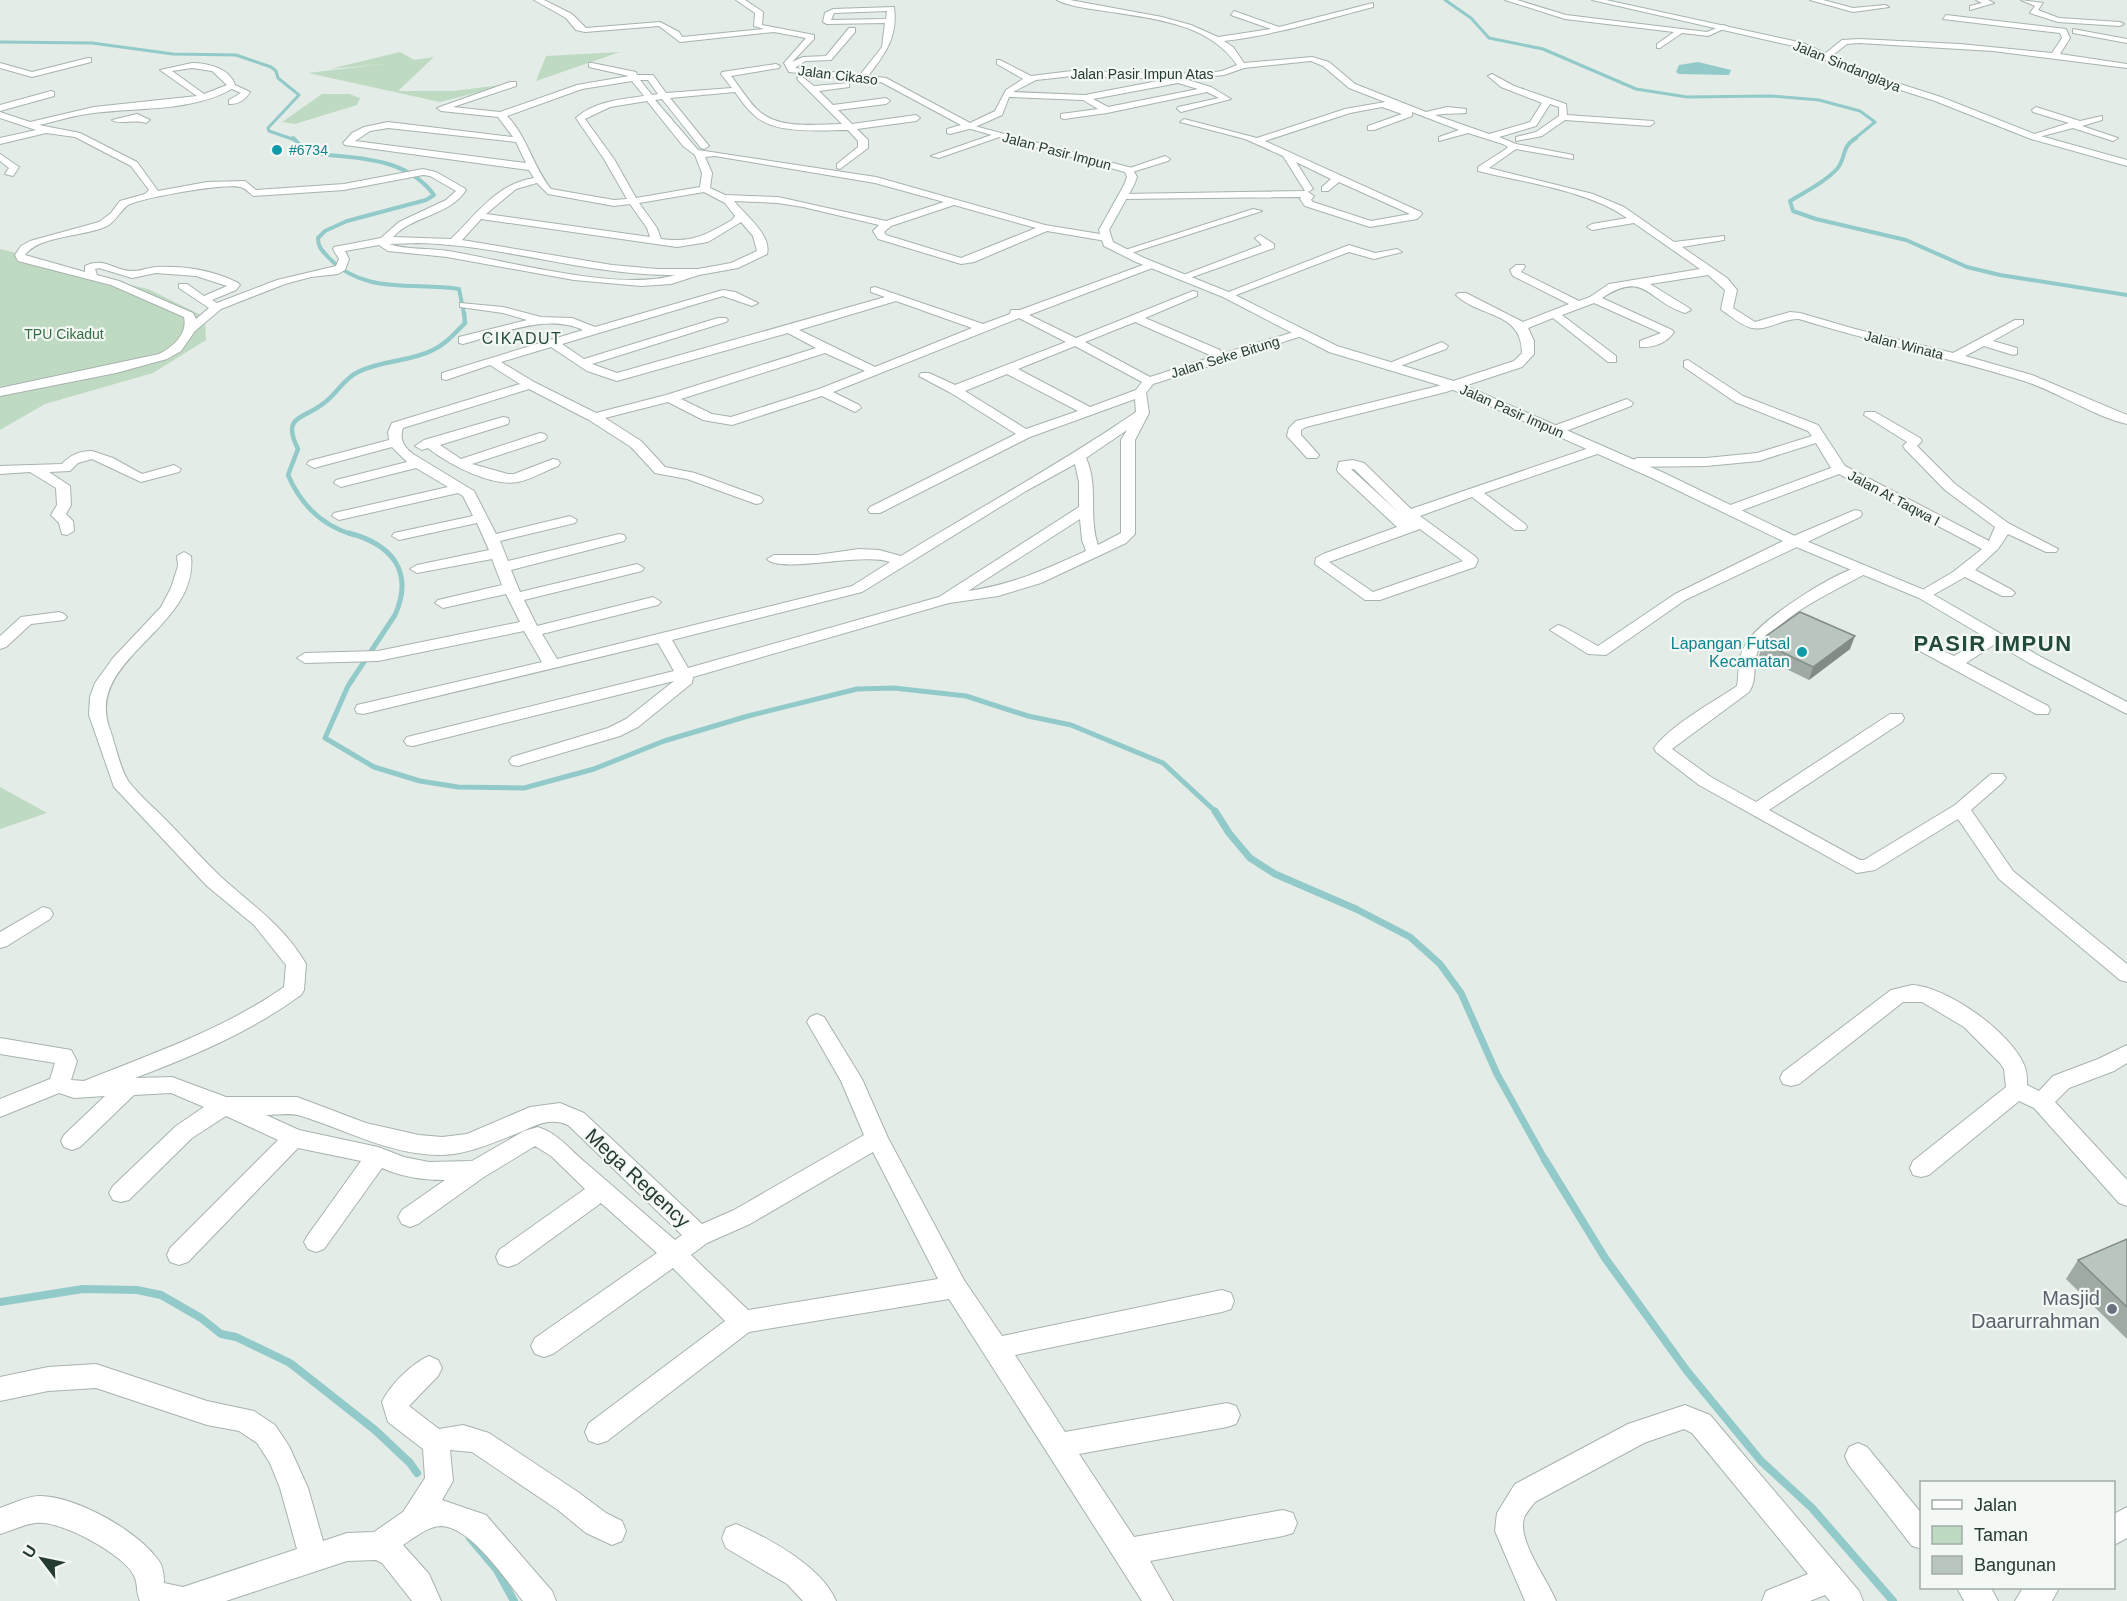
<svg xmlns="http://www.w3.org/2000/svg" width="2127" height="1601" viewBox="0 0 2127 1601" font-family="Arial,sans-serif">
	<rect width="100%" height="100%" fill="#e4ece7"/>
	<!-- green -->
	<g fill="#bfdac2">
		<polygon points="400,52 414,60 434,57 398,91 453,91 510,84 440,102 308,73 383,64 330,69"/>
		<polygon points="620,52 536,81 546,56"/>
		<polygon points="322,94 349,94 360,98 357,105 295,124 282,122"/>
		<polygon points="0,249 42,259 93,277 148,289 205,317 206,340 153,373 45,404 0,430"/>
		<polygon points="0,787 47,813 0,829"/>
	</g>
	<!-- water -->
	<polygon fill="#92caca" points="1698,62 1731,70 1729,75 1679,74 1676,72 1679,65"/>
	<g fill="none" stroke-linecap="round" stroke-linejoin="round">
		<!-- stream-far5 -->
		<g stroke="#92caca" stroke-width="3">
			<polyline points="1445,0 1471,18 1489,38 1543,49 1636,89 1687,97 1771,96 1819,100 1860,111 1875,122 1853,140"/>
			<polyline points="0,42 92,43 173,54 236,55 271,67 276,71 278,78 299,95 268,128 269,131 295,140"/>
		</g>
		<!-- stream-far4 -->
		<g stroke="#92caca" stroke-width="4">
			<path d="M 293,138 C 297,142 302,148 307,150 C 316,155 329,155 339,156 C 375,159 411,164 434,195 L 426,200 L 347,221 L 325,231 L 318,238 C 318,248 323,251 329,258 C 364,295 414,282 459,289 L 464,314"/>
			<path d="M 1856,138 C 1840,148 1847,157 1837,169 C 1824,183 1806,191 1790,201 L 1793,211 L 1816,219 L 1906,240 L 1967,267 L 2000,275 L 2127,295"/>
		</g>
		<!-- stream-far3 -->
		<path stroke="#92caca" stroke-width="4.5" d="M 354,535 C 322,526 301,505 288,475 L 298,449 C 281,415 303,420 324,403 C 337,394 343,379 358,372 C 381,360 410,362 433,350 C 446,344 455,333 465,323 L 464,313"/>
		<!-- stream-far2 -->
		<path stroke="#92caca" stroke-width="5" d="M 349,533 C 390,544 415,570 395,615 L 348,686 L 325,738 L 374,767 L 420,781 L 458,787 L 524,788 L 594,769 L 664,741 L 748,716 L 857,689 L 894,688 L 966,696 L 1028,716 L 1071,725 L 1163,763 L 1216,812"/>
		<!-- stream-far1 -->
		<polyline stroke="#92caca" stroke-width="7" points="1215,811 1229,833 1250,858 1275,874 1356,909 1410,937 1440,964 1461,993 1497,1074 1546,1162"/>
		<!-- stream -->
		<g stroke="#92caca" stroke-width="8">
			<polyline points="1545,1160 1605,1258 1687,1371 1761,1461 1812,1508 1893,1601"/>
			<polyline points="0,1302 83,1289 137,1290 161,1295 201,1318 221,1334 236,1337 290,1363 375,1430 410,1463 417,1473"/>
			<polyline points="470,1538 497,1570 514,1601"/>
		</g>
		<!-- street casing -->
		<g stroke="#a7b3ad" stroke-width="2">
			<g id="street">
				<path d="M 534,0 L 544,0 L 572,14 L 586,28 L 660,22 L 679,32 L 682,37 L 764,29 L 754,26 L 755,13 L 736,0 L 745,0 L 763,12 L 762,25 L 814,35 L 814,39 L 792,62 L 803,57 L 826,56 L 849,28 L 855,28 L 855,32 L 831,60 L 805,61 L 795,68 L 860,75 L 882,47 L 885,23 L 827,24 L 823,22 L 825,13 L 833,9 L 894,7 C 898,36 886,53 868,76 L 886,78 L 970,123 L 995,111 L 1006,90 L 1023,79 L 997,64 L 997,60 L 1000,60 L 1031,76 L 1072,71 L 1202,74 L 1222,71 L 1237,65 C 1208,21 1146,18 1098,10 C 1085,8 1068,6 1057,0 L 1070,0 L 1162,17 L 1191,25 L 1218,37 L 1271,29 L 1231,15 L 1234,11 L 1279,27 L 1373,3 L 1373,7 C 1323,20 1275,35 1224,41 L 1233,47 L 1244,63 L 1312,57 L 1329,62 L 1355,84 L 1426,112 L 1447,107 L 1466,109 L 1466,113 C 1456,114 1446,113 1435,115 L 1489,134 L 1530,122 L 1542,103 L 1501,87 L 1488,76 L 1492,74 L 1514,86 L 1566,104 L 1567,115 L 1653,121 L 1654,123 L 1650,126 L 1565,120 L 1542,136 L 1516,141 L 1516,137 L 1536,132 L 1559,116 L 1559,107 L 1550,104 L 1536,126 L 1499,137 L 1516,144 L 1573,155 L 1573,159 L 1516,149 L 1489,168 L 1593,194 L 1624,207 L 1674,242 L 1724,236 L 1724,240 L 1682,247 L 1727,278 L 1737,290 L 1733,308 L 1755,322 L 1790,312 L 1800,313 L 1855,329 L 1953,353 L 2015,320 L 2023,320 L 2023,324 L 1993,341 L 2017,348 L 2017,354 L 2013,355 L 1984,346 L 1965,356 L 2032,375 L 2127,415 L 2127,424 C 2090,415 2057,391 2021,380 C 1947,357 1872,342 1799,319 C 1783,318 1769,331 1752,328 C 1742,326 1732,317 1723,311 L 1721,309 L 1725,290 L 1708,275 L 1650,284 L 1689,308 L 1691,310 L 1685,313 C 1648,302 1645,269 1602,298 L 1672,330 L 1674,332 C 1667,343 1653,348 1640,347 L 1640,341 L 1661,333 L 1594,303 L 1562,315 L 1616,356 L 1616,362 L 1608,362 L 1553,318 L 1528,328 L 1534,341 L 1534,354 L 1522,367 L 1446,392 L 1306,427 L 1301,430 L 1301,435 L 1319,455 L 1317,458 L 1307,458 L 1287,436 L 1289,428 L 1296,421 L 1438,386 L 1514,361 L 1522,353 C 1522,311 1480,318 1456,295 L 1458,293 L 1466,293 L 1523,322 L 1569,304 L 1513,276 L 1510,270 L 1516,265 L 1524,265 L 1525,267 L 1521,272 L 1579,301 L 1590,297 L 1609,284 L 1700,269 L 1634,223 L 1592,230 L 1587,227 L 1592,224 L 1627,218 C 1587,190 1525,183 1478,171 L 1478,167 L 1506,149 L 1508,147 L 1503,144 L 1468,133 L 1439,141 L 1439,137 L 1459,130 L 1412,112 L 1412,116 L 1374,130 L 1368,130 L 1368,126 L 1402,114 L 1382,107 L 1350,113 L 1265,141 L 1421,212 L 1422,214 L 1417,219 L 1370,227 L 1305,206 L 1300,199 L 1301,197 L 1119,199 L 1119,195 L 1122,194 L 1305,191 L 1283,156 L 1245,139 L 1180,122 L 1184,119 L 1257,138 L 1345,109 L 1385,102 L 1349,88 L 1323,66 L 1311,61 L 1244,68 L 1224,75 L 1185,79 L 1211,87 L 1231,99 L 1181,112 L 1177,109 L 1178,107 L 1219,98 L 1207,92 L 1107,113 L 1064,119 L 1061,118 L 1061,114 L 1098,109 L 1083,100 L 1009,97 L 1002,115 L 973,128 L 950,134 L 947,133 L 947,129 L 961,125 L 881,82 L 789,72 L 784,63 L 806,38 L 774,32 L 680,42 L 659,26 L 585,32 L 576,30 L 566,18 ZM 887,11 L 886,19 L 831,20 L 834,13 ZM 1072,76 L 1168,79 L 1085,95 L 1013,92 L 1036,80 ZM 1178,83 L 1198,89 L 1108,107 L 1093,99 ZM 1296,162 L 1331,179 L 1322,187 L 1322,191 L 1328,191 L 1339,182 L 1410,214 L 1371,221 L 1313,202 L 1311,200 L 1314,196 L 1308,192 L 1313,189 Z"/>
				<polygon points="1505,0 1517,0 1566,15 1707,32 1724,25 1728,27 1708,36 1682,33 1660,48 1657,48 1657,44 1674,32 1565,19"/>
				<polygon points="1810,0 1823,0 1853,8 1885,5 1889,7 1853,12"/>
				<polygon points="1976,0 1988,0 1994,3 1970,10 1970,6 1982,3"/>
				<polygon points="2021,0 2043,3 2038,10 2059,18 2120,22 2124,24 2120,26 2058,22 2030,13 2035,6"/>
				<polygon points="1946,15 2066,29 2070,38 2060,54 2127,64 2127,68 1993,51 1859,43 1847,44 1829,58 1822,56 1842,40 1859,39 1960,44 2052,53 2062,38 2060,33 1943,19"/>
				<polygon points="2073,29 2127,39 2127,43 2073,33"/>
				<polygon points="88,58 91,58 91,62 32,77 0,68 0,63 32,72"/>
				<path d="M 192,63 C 207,63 230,68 235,85 L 250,92 C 246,99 238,105 229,104 L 229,100 L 241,93 L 232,89 C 191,112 139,107 94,113 C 75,115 57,121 39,125 L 80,133 L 137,162 L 158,191 L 207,182 L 245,181 L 256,190 L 344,184 L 423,169 L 436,172 L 464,188 L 466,190 C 450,216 413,215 393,237 L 451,239 C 477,214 496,184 534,178 L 529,170 L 345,145 L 343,143 L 352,133 L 364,127 L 388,122 L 513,137 L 498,117 L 441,111 L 437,108 L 510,82 L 516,82 L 516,86 L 453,107 L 500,112 L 577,85 L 629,76 L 589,67 L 589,63 L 592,63 L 636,72 L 637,75 L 653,75 L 666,93 L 732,88 L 721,74 L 722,72 L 776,64 L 780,66 L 779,68 L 731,76 C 740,87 749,103 760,112 C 781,130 817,124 842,124 L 798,80 L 797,78 L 801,76 L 814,86 L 849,83 L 849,87 L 819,91 L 833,105 L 886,98 L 890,101 L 886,104 L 838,110 L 852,124 L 916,115 L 920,118 L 916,121 L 857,129 L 868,140 L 868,148 L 840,169 L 837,168 L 837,164 L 858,147 L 858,141 L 848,130 C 821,130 773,135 753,114 C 746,108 741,100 735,92 L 670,98 L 709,146 L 704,149 L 701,148 L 662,99 L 655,100 L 698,150 L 876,177 L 1045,225 L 1106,235 L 1111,238 L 1106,241 L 1047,231 L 974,262 L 961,264 L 878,239 L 873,231 L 879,225 L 803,207 L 778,203 L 734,201 C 745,215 772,235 767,254 L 738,268 L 699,275 L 671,284 L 641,286 L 574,280 L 447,257 L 388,251 L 379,245 L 345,251 L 349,259 L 345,270 L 338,274 L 311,277 L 285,284 L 221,309 L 195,331 L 181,351 L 167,359 L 116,373 L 0,396 L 0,388 L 159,354 C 173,347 188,334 184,317 L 111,285 L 18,261 L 15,255 L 21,246 L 30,241 L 99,222 L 111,213 L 120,201 L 145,194 L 149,190 L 131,166 L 75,137 L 46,133 L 0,144 L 0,138 L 36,130 L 0,118 L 0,112 L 30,122 L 94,107 L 197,96 L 160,70 ZM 192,68 L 212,71 L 227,85 L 204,94 L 172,71 ZM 640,80 L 648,80 L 658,94 L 652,95 ZM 632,81 L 644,96 C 621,99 593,102 576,118 L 604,159 L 627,199 L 614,200 L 551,189 C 533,167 527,136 507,116 L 582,89 ZM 647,101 L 683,146 L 695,155 L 702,173 L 700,187 L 636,198 L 614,159 L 585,119 L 610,107 ZM 388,128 L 516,142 L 526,163 L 355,141 L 370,131 ZM 715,156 L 875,183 L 944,202 L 886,221 L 778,197 L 725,195 L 710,188 L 712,173 L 705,157 ZM 423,175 L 430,176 L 456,191 L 446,200 L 399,222 L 381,238 L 334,247 L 333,249 L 339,259 L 336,266 L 277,280 L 217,303 L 212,300 L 236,290 L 240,285 L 238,283 C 213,270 184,266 157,267 C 149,267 142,271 134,271 C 115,272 105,256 85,266 L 85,272 L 25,255 C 39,235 85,237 107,226 C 117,221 121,208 130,204 C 145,198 231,181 243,188 C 248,190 249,194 254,196 L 344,190 ZM 537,183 L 548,194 L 614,206 L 630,204 L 647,228 L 650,237 L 486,214 L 516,189 ZM 704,192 L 725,203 L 735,216 L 732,220 C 706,235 692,243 661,239 L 657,228 L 639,203 ZM 954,205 L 1036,228 L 961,258 L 886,235 L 884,232 L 891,226 ZM 481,219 L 677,247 L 708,242 L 741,222 L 753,236 L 757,251 L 731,263 L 698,269 L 657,269 L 612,265 L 462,240 ZM 418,243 C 505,245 588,276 675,275 C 619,292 508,261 448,251 C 430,248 406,250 389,244 ZM 99,268 L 132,278 L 156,273 L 196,276 L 227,286 L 204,296 L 187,284 L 179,284 L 179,288 L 209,308 L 196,319 L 193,313 L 119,281 L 97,275 L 95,269 Z"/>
				<polygon points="51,91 54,92 54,96 0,111 0,105"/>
				<polygon points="2036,107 2080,121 2102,116 2102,120 2082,126 2118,138 2113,141 2073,128 2031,139 2031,135 2069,123 2033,112 2032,110"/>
				<path d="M 137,114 L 150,120 L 146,123 C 134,119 119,125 112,120 Z"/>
				<polygon points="997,133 1005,135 939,158 931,156"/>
				<polygon points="0,154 19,167 13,176 5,174 9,168 0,161"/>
				<polygon points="1165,156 1170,159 1168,161 1129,173 1124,170"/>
				<polygon points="1253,209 1262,211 1128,254 1124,255 1119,252"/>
				<polygon points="1260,235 1274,244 1274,248 1187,279 1183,280 1178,277 1262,245 1255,238"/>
				<polygon points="1349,245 1375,253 1397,249 1402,252 1374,259 1349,252 1231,297 1223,297 1221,295"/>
				<path d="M 1151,262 L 1155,263 L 1155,267 L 1029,315 L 1076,338 L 1193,291 L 1197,292 L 1197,296 L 1145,318 L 1220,350 L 1221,354 L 1297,331 L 1305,331 L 1307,333 L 1305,335 L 1153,384 L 1146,393 L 1149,413 L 1135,440 L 1135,534 L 1126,543 L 1041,583 L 998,596 L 949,603 L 693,677 L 692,683 L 638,727 L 620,736 L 518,766 L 512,765 L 509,761 L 512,757 L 608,728 L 626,719 L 674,681 L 413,746 L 407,745 L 404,741 L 407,737 L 674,671 L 658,643 L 363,714 L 357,713 L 355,709 L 357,705 L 542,662 L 524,631 L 378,661 L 305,663 L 297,658 L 305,653 L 378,651 L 520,622 L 506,594 L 443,608 L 435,603 L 438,600 L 502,585 L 492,559 L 417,573 L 410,569 L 417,565 L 489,550 L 477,523 L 399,540 L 392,536 L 394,533 L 473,516 L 463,496 L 458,493 L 339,520 L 332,516 L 334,513 L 448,487 L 416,468 L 341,487 L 334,483 L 336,480 L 407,462 L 392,447 L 314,468 L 307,464 L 309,461 L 389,440 L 388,432 L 392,423 L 520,384 L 490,365 L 446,380 L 442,379 L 442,373 L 583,330 C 545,313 501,334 463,344 L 459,343 L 459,337 L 527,320 L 503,313 L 460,307 L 460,303 L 503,307 L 541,317 L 572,318 L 595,327 L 723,290 L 735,292 L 758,303 L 752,306 L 723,296 L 562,344 L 584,359 L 718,318 L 726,318 L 728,320 L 726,322 L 592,364 L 617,373 L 885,297 L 871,292 L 871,288 L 875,287 L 983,324 L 1010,314 L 1011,310 L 1020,310 ZM 896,301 L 972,328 L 875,367 L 799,330 ZM 1019,318 L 1066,342 L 955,385 L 929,373 L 921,373 L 919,376 L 951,393 L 1016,434 L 870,507 L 868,510 L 870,513 L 880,513 L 1030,437 L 1135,399 L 1136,412 C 1060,464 979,508 901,556 L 879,550 L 859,549 L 817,555 L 774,555 L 767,559 C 780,574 863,552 890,562 L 852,586 L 557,659 L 542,634 L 658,605 L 661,602 L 653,597 L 537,626 L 524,600 L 642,571 L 644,568 L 637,564 L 520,592 L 511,570 L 624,541 L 626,538 L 624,535 L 619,534 L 508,561 L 500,541 L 575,523 L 577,520 L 570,516 L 496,534 L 474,491 L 413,454 C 404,447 399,440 403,428 L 529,389 L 589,420 L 631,447 L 655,473 L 687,479 L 756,504 L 761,503 L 763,500 L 761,497 L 695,473 L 665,467 L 641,441 L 605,418 L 668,402 L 703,420 L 732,425 L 822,396 L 855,412 L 861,408 L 859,405 L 833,392 ZM 1135,322 L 1212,356 L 1215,356 L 1150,377 L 1085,342 ZM 788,333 L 816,348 L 666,395 L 596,413 L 534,382 L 501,362 L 551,347 L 587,371 L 617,381 ZM 1075,346 L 1142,382 L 1136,390 L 1090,407 L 1018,369 ZM 825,353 L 865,371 L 819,389 L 731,417 L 712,414 L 681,399 ZM 1007,374 L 1078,411 L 1026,429 L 965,391 ZM 1127,430 L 1121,440 L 1121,533 L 1098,545 C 1088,517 1099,486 1086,458 ZM 1075,464 L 1079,482 L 1079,507 L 939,597 L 688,668 L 672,640 L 862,592 L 1026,491 ZM 1080,519 L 1082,540 L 1086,551 C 1044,570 1014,584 968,591 Z"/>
				<polygon points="1442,342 1448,346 1446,349 1392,369 1388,370 1382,366"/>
				<polygon points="1688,360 1743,396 1818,425 1845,466 1989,541 1995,527 1945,490 1905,449 1903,446 1907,442 1864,415 1865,412 1875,412 1920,438 1922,441 1917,446 1955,484 2008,523 2058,549 2056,552 2046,552 2008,534 1998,549 1975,570 2012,590 2015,593 2012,596 2002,596 1965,577 1924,600 1916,595 1919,592 1953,572 1982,549 1839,474 1735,513 1730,514 1723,510 1725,507 1831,468 1816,443 1759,461 1706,466 1628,467 1626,464 1637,458 1706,458 1757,453 1812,436 1808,431 1735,402 1684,367 1684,361"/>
				<polygon points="1627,399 1633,403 1631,406 1561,433 1551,433 1549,430 1551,427"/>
				<path d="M 503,417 L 508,418 L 509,421 L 508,424 L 440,445 L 461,459 L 540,433 L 545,434 L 547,437 L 545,440 L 472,464 L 508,474 L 514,474 L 553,459 L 558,460 L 560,463 L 558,466 C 545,471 532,479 518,482 C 491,487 448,464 428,448 L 422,450 L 415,446 L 424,440 Z"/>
				<path d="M 1598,445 L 1605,449 L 1603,452 L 1484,493 L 1525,524 L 1527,527 L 1525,530 L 1515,530 L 1472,497 L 1420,516 L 1476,557 L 1478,560 L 1475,567 L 1380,600 L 1365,600 L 1315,564 L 1316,558 L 1323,554 L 1397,527 L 1339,473 L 1337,470 L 1339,462 L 1353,460 L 1364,463 L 1411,509 ZM 1351,469 L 1354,469 L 1399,513 ZM 1420,529 L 1463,561 L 1373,592 L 1329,562 Z"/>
				<path d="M 92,451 L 113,458 L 142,474 L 174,465 L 181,469 L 179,472 L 141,482 L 92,459 L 78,463 L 70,471 L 49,472 L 70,486 L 71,505 L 66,514 L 73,521 L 74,531 L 67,535 L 62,534 L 59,523 L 51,515 L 57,505 L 56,488 L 30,472 L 0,474 L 0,466 L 62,464 C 70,455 79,451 92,451 Z"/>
				<polygon points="1855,510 1860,511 1862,514 1860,517 1685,600 1606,655 1588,654 1550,630 1558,625 1564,627 1598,646 1675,594 1789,538"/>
				<path d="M 184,552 L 191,556 C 199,628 86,658 109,727 C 115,742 120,770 129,782 C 139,795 153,807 164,818 C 183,837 201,858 221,877 C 252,905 284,926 306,964 L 304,990 L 301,995 C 250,1032 194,1056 135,1078 L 172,1077 L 226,1097 L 297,1097 L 366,1123 L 419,1135 L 442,1137 L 467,1134 L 530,1107 L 560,1103 L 584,1113 L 702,1224 L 734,1210 L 864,1135 L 841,1081 L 807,1022 L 810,1017 L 817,1014 L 824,1017 L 862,1079 L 888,1138 L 964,1280 L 1002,1336 L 1222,1290 L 1231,1293 L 1234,1301 L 1231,1309 L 1222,1312 L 1015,1355 L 1065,1432 L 1227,1403 L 1236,1406 L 1240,1415 L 1236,1424 L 1227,1427 L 1079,1454 L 1134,1537 L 1283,1510 L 1293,1513 L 1297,1523 L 1293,1533 L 1283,1536 L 1150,1561 L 1173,1601 L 1142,1601 L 949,1299 L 749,1332 L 607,1441 L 598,1444 L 589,1441 L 585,1432 L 589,1423 L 725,1321 L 673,1268 L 553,1354 L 544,1357 L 535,1354 L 531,1346 L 535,1338 L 657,1253 L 601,1203 L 517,1264 L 508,1267 L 499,1264 L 496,1257 L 499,1250 L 585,1189 L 551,1156 L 535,1146 L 484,1177 L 418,1224 L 410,1227 L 402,1224 L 398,1217 L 402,1210 L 445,1180 C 423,1180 402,1177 382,1168 L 324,1249 L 316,1252 L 308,1249 L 304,1242 L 308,1235 L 361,1161 L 298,1148 L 188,1262 L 179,1265 L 170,1262 L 167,1255 L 170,1248 L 278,1140 L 226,1116 L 192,1138 L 129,1200 L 121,1202 L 113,1200 L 109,1193 L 113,1186 L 176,1126 L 204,1107 L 171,1093 L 134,1095 L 80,1147 L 72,1150 L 64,1147 L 61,1141 L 64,1135 L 105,1096 L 74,1098 L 59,1093 L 0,1117 L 0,1099 L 50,1079 L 55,1063 L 0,1054 L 0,1038 L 71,1050 L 77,1061 L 71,1080 L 84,1081 C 153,1053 223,1030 284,987 L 286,965 L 254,925 L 207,886 L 114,787 L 89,715 L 90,697 L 95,683 L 113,658 L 161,607 L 171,588 L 178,566 L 177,556 ZM 266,1115 C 276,1115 288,1113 298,1115 C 345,1129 391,1156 443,1155 C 467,1154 490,1144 513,1135 C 532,1128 547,1116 568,1125 L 682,1235 L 675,1240 C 645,1214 616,1189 586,1163 C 570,1150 559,1134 538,1127 L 524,1131 L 472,1161 L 429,1162 L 404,1157 L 378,1147 L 299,1130 ZM 873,1152 L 938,1279 L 748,1310 L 691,1255 L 707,1243 L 750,1224 Z"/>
				<path d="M 1862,566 L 1867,567 L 1869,570 L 1867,573 C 1831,593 1789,610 1762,644 C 1750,659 1759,678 1749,692 L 1672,749 L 1711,777 L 1756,802 L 1890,714 L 1902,714 L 1904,718 L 1902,722 L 1769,810 L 1860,860 L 1864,860 L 1955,805 L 1991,774 L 2003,774 L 2006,778 L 2003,782 L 1971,810 L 2013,871 L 2127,964 L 2127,982 L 2120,980 L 1999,879 L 1958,819 L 1875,870 L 1857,873 L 1699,785 L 1656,752 L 1654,748 C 1672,724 1712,703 1737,686 C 1740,670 1736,659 1747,642 C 1763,618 1834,572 1862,566 Z"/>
				<polygon points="59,612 64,614 67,617 64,620 31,624 6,647 0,649 0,636 21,617"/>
				<polygon points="1995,632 2003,637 2001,640 1966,663 2048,706 2050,710 2048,714 2036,714 1920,651 1918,648 1926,643 1954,656"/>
				<polygon points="43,907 50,909 53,914 50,919 7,946 0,948 0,932"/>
				<path d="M 1912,985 C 1948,987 2012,1033 2025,1067 C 2027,1073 2027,1079 2027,1085 L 2039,1091 L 2053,1076 L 2098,1059 L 2127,1045 L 2127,1063 L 2114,1071 L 2069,1088 L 2055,1102 L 2127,1180 L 2127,1206 L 2119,1203 L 2034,1108 L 2019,1101 L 1929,1175 L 1921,1177 L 1913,1175 L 1910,1168 L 1913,1161 L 2006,1087 L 2004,1069 L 2000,1063 L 1964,1027 L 1922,1002 L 1903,1002 L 1799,1084 L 1791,1086 L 1783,1084 L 1780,1078 L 1783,1072 L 1891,990 Z"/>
				<path d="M 429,1356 L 438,1360 L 442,1368 L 438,1376 L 409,1406 L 439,1429 L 463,1425 L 489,1433 L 578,1492 L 606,1513 L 622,1521 L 626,1531 L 622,1541 L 612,1545 L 586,1533 L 558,1510 L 472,1452 L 450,1450 L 453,1481 L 442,1500 L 486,1515 L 552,1591 L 556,1601 L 523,1601 C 505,1579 471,1527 441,1526 C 428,1526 414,1538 403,1545 L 429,1574 L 441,1601 L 412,1601 L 382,1563 L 376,1560 L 347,1561 L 226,1601 L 140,1601 C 136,1593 138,1586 135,1578 C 128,1556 59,1519 36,1523 C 24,1524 11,1531 0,1534 L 0,1508 C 12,1504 27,1496 40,1496 C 77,1497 137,1530 159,1561 C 163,1567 164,1575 164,1583 L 183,1587 L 297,1549 L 280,1488 L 270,1463 L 257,1443 L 239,1431 L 207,1425 L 96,1388 L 48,1391 L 0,1401 L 0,1377 L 48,1367 L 96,1364 L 207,1401 L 254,1411 L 275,1425 L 289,1446 L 308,1488 L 323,1541 L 347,1533 L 374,1532 L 403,1512 L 425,1478 L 423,1449 L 388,1422 L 382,1402 C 390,1385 412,1363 429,1356 Z"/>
				<path d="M 1685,1405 L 1710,1415 L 1859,1591 L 1863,1601 L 1830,1601 L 1825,1595 L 1810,1601 L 1762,1601 L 1766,1591 L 1808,1574 L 1692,1433 L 1684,1429 L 1644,1443 L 1535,1502 C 1531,1507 1526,1513 1524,1518 C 1517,1541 1548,1580 1556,1601 L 1525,1601 L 1495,1531 L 1497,1513 L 1515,1484 L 1628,1424 Z"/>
				<polygon points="1858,1443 1867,1447 1922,1514 1922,1549 1912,1546 1849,1465 1845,1456 1849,1447"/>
				<polygon points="2127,1507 2127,1538 2114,1545 2114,1514"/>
				<path d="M 736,1524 C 769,1538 822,1567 836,1601 L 803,1601 L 787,1584 L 726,1548 L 722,1538 L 726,1528 Z"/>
				<polygon points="1957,1588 1991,1588 1998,1601 1964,1601"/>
				<polygon points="2023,1588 2059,1588 2052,1601 2015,1601"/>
			</g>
		</g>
		<!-- secondary casing -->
		<g stroke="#a3b6ad" stroke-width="2">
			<g id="secondary">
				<polygon points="1592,0 1606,0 1803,43 1869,74 1941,97 2037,135 2127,160 2127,166 2031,139 1935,101 1863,78 1798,47"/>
				<polygon points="967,124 1132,168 1137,177 1134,185 1109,230 1113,242 1144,258 1231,293 1337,346 1457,382 1662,472 1799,538 1929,592 2041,657 2127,702 2127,714 2029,663 1919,598 1789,544 1652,478 1449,388 1329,352 1223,297 1136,262 1104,246 1099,230 1124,185 1127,177 1125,172 967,128"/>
			</g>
		</g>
		<!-- street -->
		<use href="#street" fill="#fff" fill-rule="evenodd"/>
		<!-- secondary -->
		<use href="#secondary" fill="#fff" fill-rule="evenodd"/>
	</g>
	<!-- wall -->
	<g fill="#9faaa4">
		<polygon points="1763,643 1850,649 1809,680 1759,656"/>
		<polygon points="2127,1239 2127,1339 2066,1279 2078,1260"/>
	</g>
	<!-- shaded-wall -->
	<polygon fill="#828b86" points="1855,636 1850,649 1809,680 1813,667"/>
	<!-- building -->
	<g fill="#b9c6bf" stroke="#828b86" stroke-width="1.5">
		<polygon points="1800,612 1855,636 1813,667 1763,643 1766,636"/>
		<polygon points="2127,1239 2127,1307 2078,1260"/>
	</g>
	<!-- markers -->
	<g fill="#0f9aa8" stroke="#f4f8f5" stroke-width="2">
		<circle cx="277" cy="150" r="6"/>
		<circle cx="1802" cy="652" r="6"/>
	</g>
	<circle fill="#6b7280" stroke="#f4f8f5" stroke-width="2" cx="2112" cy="1309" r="6"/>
	<g text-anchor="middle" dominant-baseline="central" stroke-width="4.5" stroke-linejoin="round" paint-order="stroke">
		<!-- far-street labels -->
		<g font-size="14" fill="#253b32" stroke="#f4f8f5">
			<text transform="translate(1847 66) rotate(22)">Jalan Sindanglaya</text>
			<text x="1142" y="74">Jalan Pasir Impun Atas</text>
			<text transform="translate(838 75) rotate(7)">Jalan Cikaso</text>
			<text transform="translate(1057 151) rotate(15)">Jalan Pasir Impun</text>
			<text transform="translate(1904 345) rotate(14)">Jalan Winata</text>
			<text transform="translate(1225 357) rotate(-17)">Jalan Seke Bitung</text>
			<text transform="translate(1512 411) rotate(24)">Jalan Pasir Impun</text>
			<text transform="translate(1894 498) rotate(28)">Jalan At Taqwa I</text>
		</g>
		<!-- far-culture labels -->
		<g font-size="14" fill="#0d838f" stroke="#f4f8f5" text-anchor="start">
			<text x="289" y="150">#6734</text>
		</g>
		<!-- far-park labels -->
		<g font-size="14" fill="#346d41" stroke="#f4f8f5">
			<text x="64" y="334">TPU Cikadut</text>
		</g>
		<!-- far-quarter labels -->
		<g font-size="16" letter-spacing="1.5" fill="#234b3b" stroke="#f4f8f5">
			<text x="522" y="338">CIKADUT</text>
		</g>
		<!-- culture labels -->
		<g font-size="16" fill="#0d838f" stroke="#f4f8f5" text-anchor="end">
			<text x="1790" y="643">Lapangan Futsal<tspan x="1790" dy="18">Kecamatan</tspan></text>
		</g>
		<!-- near-street labels -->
		<g font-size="20" fill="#253b32" stroke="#f4f8f5">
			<text transform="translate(638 1178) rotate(43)">Mega Regency</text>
		</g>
		<!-- near-worship labels -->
		<g font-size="20" fill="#5b616d" stroke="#f4f8f5" text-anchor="end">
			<text x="2100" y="1298">Masjid<tspan x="2100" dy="23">Daarurrahman</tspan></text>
		</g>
		<!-- district labels -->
		<g font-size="22" font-weight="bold" letter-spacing="1.5" fill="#234b3b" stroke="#f4f8f5">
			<text x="1993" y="643">PASIR IMPUN</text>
		</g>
	</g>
	<!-- legend -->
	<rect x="1920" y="1481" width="195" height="108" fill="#f4f8f5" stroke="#a1aca7" stroke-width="1.5"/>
	<rect x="1932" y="1500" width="30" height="9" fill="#ffffff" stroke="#a1aca7" stroke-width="1.5"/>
	<text x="1974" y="1511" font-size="18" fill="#253b32">Jalan</text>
	<rect x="1932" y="1526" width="30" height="18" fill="#bfdac2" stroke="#a1aca7" stroke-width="1.5"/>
	<text x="1974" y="1541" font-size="18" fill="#253b32">Taman</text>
	<rect x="1932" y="1556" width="30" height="18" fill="#b9c6bf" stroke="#a1aca7" stroke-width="1.5"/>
	<text x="1974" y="1571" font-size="18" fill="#253b32">Bangunan</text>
	<!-- north arrow -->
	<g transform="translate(42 1559) rotate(302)" stroke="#f4f8f5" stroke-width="4.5" paint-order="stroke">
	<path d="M0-4.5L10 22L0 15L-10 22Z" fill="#253b32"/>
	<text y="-9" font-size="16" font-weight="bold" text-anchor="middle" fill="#253b32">U</text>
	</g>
</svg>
